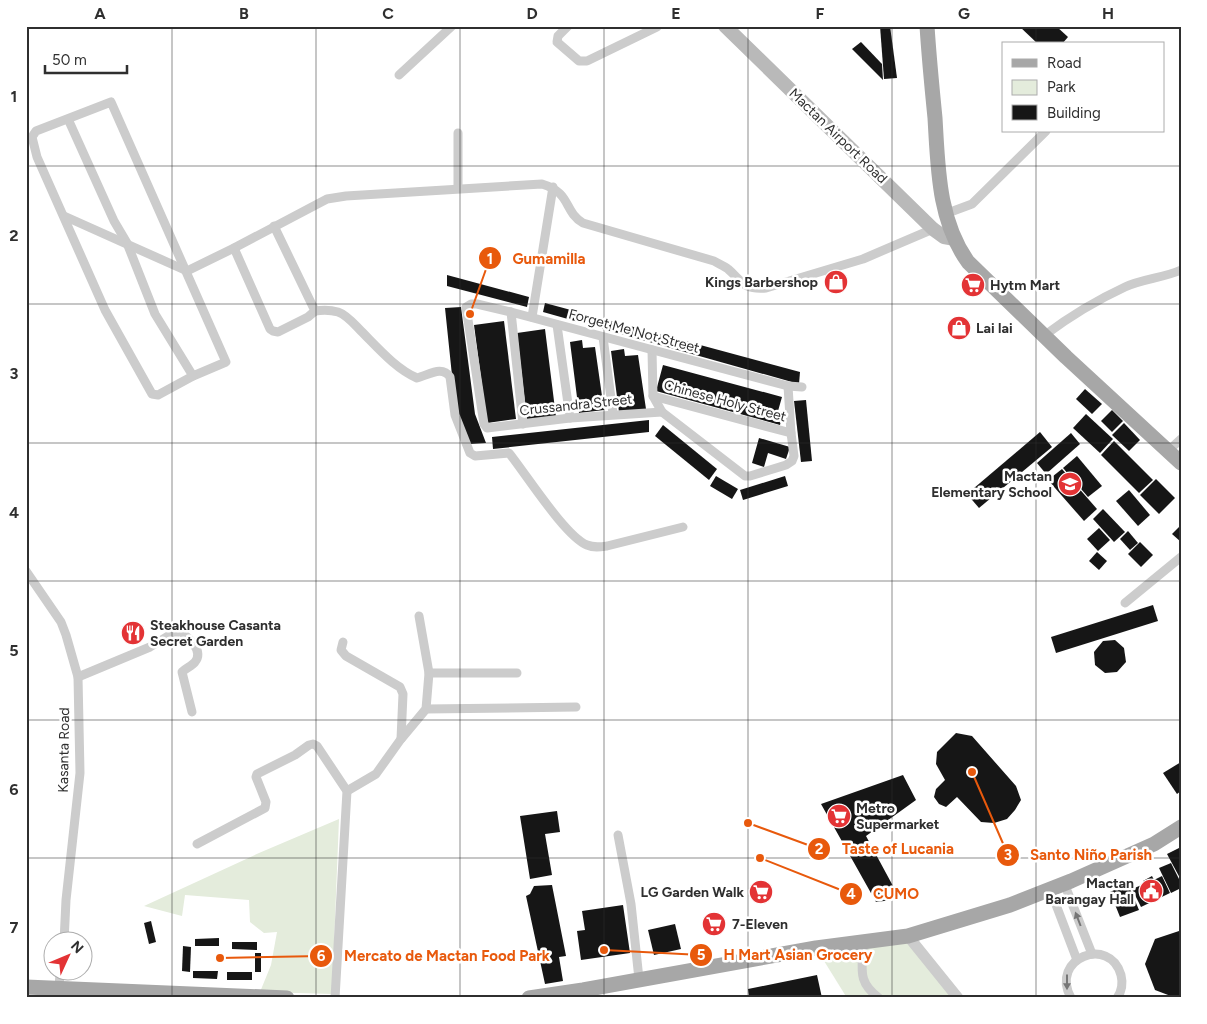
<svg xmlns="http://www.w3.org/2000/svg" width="1207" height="1024" viewBox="0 0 1207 1024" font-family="Figtree,sans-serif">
	<rect width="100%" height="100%" fill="#fff"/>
	<!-- green -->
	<g fill="#e4ecdc">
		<polygon points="339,819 332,994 260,992 271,965 277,932 264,933 250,922 249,900 185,895 182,916 144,906 259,853"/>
		<polygon points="908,936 955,998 847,998 816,948"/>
	</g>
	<!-- building -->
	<g fill="#161616">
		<polygon points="880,26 890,26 897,78 884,79"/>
		<polygon points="1019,26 1056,26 1068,37 1062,44 1038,44"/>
		<polygon points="861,42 882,64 883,80 852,49"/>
		<polygon points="447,275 529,297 527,307 447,286"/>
		<polygon points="545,303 800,372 799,384 543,312"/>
		<polygon points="461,307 475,414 486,443 470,444 456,414 445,308"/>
		<polygon points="504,321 516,419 487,423 474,325"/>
		<polygon points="545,329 556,417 527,420 517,333"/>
		<polygon points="582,340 583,348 595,347 604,410 579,413 570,342"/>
		<polygon points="624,349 625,356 638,355 646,409 619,412 611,351"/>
		<polygon points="663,365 782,397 778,411 783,412 780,425 656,391"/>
		<polygon points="1085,389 1102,404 1092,414 1076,399"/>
		<polygon points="806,400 812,461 801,462 794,401"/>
		<polygon points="1112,410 1123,421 1112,432 1101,421"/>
		<polygon points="1086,414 1113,439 1100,453 1073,428"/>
		<polygon points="649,420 649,432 493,449 492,437"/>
		<polygon points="1124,423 1140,440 1129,451 1112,435"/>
		<polygon points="663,425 717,469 709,480 655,436"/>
		<polygon points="1040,432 1052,447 979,508 967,494"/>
		<polygon points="1071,433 1080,444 1046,474 1037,463"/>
		<polygon points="759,438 790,447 786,459 768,453 764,467 752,463"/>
		<polygon points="1114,441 1153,480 1139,493 1101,455"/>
		<polygon points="1077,456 1102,486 1088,497 1063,468"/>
		<polygon points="1062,469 1097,509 1084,521 1048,480"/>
		<polygon points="716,476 738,489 732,499 710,486"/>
		<polygon points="785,476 788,486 743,500 740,490"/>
		<polygon points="1156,479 1175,498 1159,514 1140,495"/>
		<polygon points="1129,490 1150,515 1138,526 1116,501"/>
		<polygon points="1103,509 1125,532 1114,542 1093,519"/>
		<polygon points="1181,525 1181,542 1172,534"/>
		<polygon points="1099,528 1110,540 1098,551 1087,539"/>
		<polygon points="1128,531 1138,543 1130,550 1120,539"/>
		<polygon points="1140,542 1153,555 1141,567 1128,554"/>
		<polygon points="1097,552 1107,561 1099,570 1089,561"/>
		<polygon points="1153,605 1158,621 1056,653 1051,637"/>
		<polygon points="1115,640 1124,648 1126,662 1117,672 1105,673 1095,665 1094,652 1103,641"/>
		<polygon points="956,733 972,736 1016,786 1021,800 1015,810 1007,819 994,823 981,822 957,797 946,807 939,804 934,797 936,789 945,780 936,764 937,752"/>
		<polygon points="1181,762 1181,791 1177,794 1163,773"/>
		<polygon points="903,775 916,800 866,836 900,899 876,902 821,804"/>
		<polygon points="557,811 560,832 545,834 552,875 530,879 520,816"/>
		<polygon points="1181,847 1181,880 1167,854"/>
		<polygon points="1171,863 1181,883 1181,888 1171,893 1159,868"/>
		<polygon points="1152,876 1154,880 1162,876 1170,893 1141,907 1132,889 1144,884 1143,881"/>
		<polygon points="1128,884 1139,910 1120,917 1110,892"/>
		<polygon points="552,885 566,956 559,957 563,981 545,984 526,896 530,894 534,886"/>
		<polygon points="623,905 630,953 581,960 577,931 585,930 582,911"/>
		<polygon points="151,921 156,942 149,944 144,923"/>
		<polygon points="675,924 681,949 654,955 648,930"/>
		<polygon points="1179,931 1181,931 1181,998 1176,998 1155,990 1145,964 1155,939"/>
		<polygon points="219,938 219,946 195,946 195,939"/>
		<polygon points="232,942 257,942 257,950 232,949"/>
		<polygon points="183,946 191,947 190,972 182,971"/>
		<rect x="255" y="953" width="6" height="19"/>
		<polygon points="193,971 218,971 217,979 193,978"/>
		<rect x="227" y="972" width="25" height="8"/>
		<polygon points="817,975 822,998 749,998 748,989"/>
	</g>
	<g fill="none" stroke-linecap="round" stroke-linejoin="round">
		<!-- minor -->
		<g stroke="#ccc" stroke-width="9">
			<polyline points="568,26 558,36 557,42 579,61 587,61 657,27"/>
			<polyline points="399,75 452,26"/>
			<polygon points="111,102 226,362 193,376 158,395 152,394 105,310 37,157 32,137 36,131"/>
			<polyline points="68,119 114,221 127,243 155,314 193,376"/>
			<polyline points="458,133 458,188"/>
			<polyline points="945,214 972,204 1046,131"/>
			<path d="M 64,216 L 187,271 L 234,248 L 327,199 L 346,196 L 542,184 C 572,193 563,211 583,223 L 714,261 C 719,264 724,266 728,269 C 743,282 743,290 766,288 L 863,259 L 933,229"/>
			<polyline points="234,248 270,329 273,331 278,332 308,317 315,311 274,226"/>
			<path d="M 315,311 C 322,310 331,310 338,312 C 347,315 354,324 361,331 C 378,348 396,369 417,378 C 429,375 442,365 450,377 L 455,415 L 470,453 L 475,456 L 509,453 C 526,474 565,536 587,545 C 594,548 600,547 607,546 L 683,527"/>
			<polyline points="511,312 523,424"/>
			<polyline points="532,317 553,187"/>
			<polyline points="557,325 570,418"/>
			<path d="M 1045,335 C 1069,317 1097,300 1125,287 C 1142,279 1163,278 1181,270"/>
			<polyline points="603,337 613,414"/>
			<polyline points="652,350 653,396 662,412 745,476 750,476 786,465 792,461 794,456 791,433 788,386"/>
			<polyline points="653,396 791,433"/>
			<polyline points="662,412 570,418 487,428 484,424 466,307 471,304 477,304 511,312 788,386 802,387"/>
			<polyline points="1168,451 1181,439"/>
			<polyline points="26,571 61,622 66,635 78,677 80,773 66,900 64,942"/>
			<polyline points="1125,603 1181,557"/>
			<polyline points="419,616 429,673"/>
			<polyline points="343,642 341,650 346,656 400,687 403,694 401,739"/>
			<path d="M 78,677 L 150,647 L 173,633 L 181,632 C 189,638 204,651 195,662 C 192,666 186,668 182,672 L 192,712"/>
			<polyline points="426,709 576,707"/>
			<polyline points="347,791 376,774 401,739 426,709 429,673 517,673"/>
			<polyline points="618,835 631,904 639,979"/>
			<polyline points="197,844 265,808 266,802 256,777 257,774 295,755 309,745 313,744 317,746 347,791 335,998"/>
			<polyline points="1064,883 1092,954"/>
			<polyline points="1050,889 1077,960"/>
			<path d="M 863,943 C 863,968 856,981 879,998"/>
			<polyline points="59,989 60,972"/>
			<path d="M 1071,998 C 1049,958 1110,935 1121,975 C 1123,983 1122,991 1117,998"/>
		</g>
		<!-- tertiary -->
		<polyline stroke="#ccc" stroke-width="11" points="908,936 958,998"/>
		<!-- secondary -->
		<polyline stroke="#b9b9b9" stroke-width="14" points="725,26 933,229 944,237 955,239"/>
		<!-- primary -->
		<g stroke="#a7a7a7" stroke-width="15">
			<path d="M 927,26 C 929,57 932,88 935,118 C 938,167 938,220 968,262 L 1066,357 L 1181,463"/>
			<polyline points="26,987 287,998"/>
			<polyline points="529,998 583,990 816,948 908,936 1010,905 1071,881 1154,844 1181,827"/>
		</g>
	</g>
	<!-- one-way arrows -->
	<defs><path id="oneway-solid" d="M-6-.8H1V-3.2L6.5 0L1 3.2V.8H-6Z" transform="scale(1.25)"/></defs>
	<g fill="#767676">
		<use href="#oneway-solid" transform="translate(1078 919) rotate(-111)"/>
		<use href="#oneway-solid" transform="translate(1067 982) rotate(90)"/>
	</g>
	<!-- grid -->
	<path fill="none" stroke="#2f2f2f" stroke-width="1" stroke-opacity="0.55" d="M 172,26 L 172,998M 316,26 L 316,998M 460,26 L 460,998M 604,26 L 604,998M 748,26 L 748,998M 892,26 L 892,998M 1036,26 L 1036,44M 1036,131 L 1036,998M 26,166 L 1181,166M 26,304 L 1181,304M 26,443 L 1181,443M 26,581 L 1181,581M 26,720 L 1181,720M 26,858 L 1181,858"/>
	<!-- icons -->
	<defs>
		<g id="shop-disc" transform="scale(1.25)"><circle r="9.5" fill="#e33335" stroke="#fff"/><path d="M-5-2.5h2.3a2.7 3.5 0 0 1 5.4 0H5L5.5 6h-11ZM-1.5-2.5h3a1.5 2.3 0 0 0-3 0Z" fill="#fff"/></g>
		<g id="supermarket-disc" transform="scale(1.25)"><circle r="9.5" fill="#e33335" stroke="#fff"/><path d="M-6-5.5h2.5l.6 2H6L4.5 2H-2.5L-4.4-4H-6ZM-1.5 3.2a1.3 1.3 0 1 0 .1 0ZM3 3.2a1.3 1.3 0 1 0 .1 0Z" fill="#fff"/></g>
		<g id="school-disc" transform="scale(1.25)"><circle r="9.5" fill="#e33335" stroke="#fff"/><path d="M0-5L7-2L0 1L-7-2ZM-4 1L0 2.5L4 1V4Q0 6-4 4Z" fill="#fff"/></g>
		<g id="restaurant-disc" transform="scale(1.25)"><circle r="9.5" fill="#e33335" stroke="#fff"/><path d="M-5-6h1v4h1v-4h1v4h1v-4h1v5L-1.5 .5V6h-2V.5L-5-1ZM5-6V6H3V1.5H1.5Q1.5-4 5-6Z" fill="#fff"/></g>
		<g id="civic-disc" transform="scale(1.25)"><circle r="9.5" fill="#e33335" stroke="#fff"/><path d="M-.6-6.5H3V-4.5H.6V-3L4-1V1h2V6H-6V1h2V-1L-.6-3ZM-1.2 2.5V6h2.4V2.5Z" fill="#fff"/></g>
	</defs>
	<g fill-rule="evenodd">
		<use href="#shop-disc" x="836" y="282"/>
		<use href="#supermarket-disc" x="973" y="285"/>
		<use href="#shop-disc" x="959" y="328"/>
		<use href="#school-disc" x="1070" y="484"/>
		<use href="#restaurant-disc" x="133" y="633"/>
		<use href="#supermarket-disc" x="839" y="816"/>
		<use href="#civic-disc" x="1151" y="891"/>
		<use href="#supermarket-disc" x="761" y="892"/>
		<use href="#supermarket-disc" x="714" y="924"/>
	</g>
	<g text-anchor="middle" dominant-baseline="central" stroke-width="5" stroke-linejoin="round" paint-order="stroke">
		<!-- street labels -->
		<g font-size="14" fill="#2f2f2f" stroke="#fff">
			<text transform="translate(838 136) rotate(44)">Mactan Airport Road</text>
			<text transform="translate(634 331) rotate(15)">Forget Me Not Street</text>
			<text transform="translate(725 401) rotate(15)">Chinese Holy Street</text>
			<text transform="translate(576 405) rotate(-6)">Crussandra Street</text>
			<text transform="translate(64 750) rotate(-89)">Kasanta Road</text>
		</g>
		<!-- poi labels -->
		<g font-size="14" font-weight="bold" fill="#2f2f2f" stroke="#fff" text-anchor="start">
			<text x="818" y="282" text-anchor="end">Kings Barbershop</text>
			<text x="990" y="285">Hytm Mart</text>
			<text x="976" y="328">Lai lai</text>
			<text x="1052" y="476" text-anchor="end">Mactan<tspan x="1052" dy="16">Elementary School</tspan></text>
			<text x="150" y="625">Steakhouse Casanta<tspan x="150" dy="16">Secret Garden</tspan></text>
			<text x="856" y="808">Metro<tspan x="856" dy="16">Supermarket</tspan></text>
			<text x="1134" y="883" text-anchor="end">Mactan<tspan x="1134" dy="16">Barangay Hall</tspan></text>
			<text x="744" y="892" text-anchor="end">LG Garden Walk</text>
			<text x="732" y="924">7-Eleven</text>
		</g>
	</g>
	<!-- callouts -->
	<path fill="none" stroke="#e8590c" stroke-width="2" d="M470 314L490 258M748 823L819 849M972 772L1008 855M760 858L851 894M604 950L701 955M220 958L321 956"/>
	<g fill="#e8590c" stroke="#fff" stroke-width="2">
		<circle cx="470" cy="314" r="5"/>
		<circle cx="748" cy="823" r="5"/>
		<circle cx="972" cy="772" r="5"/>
		<circle cx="760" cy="858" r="5"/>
		<circle cx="604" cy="950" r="5"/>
		<circle cx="220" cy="958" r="5"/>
		<circle cx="490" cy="258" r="12"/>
		<circle cx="819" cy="849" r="12"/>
		<circle cx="1008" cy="855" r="12"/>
		<circle cx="851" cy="894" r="12"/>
		<circle cx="701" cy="955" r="12"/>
		<circle cx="321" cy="956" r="12"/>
	</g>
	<g font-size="15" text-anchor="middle" font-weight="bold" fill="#fff">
		<text x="490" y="264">1</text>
		<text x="819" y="854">2</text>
		<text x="1008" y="860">3</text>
		<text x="851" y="899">4</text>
		<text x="701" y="960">5</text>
		<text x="321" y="961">6</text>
	</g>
	<g font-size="15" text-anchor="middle" font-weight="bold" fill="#e8590c" stroke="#fff" stroke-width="5" stroke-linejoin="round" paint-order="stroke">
		<text x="549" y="264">Gumamilla</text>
		<text x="898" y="854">Taste of Lucania</text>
		<text x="1091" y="860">Santo Niño Parish</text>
		<text x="896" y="899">CUMO</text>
		<text x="798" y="960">H Mart Asian Grocery</text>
		<text x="447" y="961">Mercato de Mactan Food Park</text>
	</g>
	<!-- border -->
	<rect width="1207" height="1024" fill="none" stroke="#ffffff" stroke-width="55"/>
	<!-- legend -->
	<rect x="1002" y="42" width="162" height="90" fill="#ffffff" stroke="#acacac"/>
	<rect x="1012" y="59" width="25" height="8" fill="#a7a7a7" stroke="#acacac"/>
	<text x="1047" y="68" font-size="15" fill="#2f2f2f">Road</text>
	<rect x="1012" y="80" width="25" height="15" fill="#e4ecdc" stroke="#acacac"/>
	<text x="1047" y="92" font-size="15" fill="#2f2f2f">Park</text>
	<rect x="1012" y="105" width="25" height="15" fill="#161616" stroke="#acacac"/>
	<text x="1047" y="118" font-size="15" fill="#2f2f2f">Building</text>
	<!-- north arrow -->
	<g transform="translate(68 956) rotate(46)"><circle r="24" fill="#ffffff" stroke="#acacac"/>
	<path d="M0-4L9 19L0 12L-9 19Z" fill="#e33335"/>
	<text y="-8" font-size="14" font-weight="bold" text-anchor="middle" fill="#2f2f2f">N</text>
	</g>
	<!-- scale -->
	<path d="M45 65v8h82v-8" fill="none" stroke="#2f2f2f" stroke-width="2.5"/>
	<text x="52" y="65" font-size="15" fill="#2f2f2f" stroke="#ffffff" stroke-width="4" paint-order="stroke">50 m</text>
	<rect x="28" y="28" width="1152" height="968" fill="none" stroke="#2f2f2f" stroke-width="2"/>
	<g font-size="16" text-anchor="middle" font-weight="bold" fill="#2f2f2f">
		<text x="100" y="19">A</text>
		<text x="244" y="19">B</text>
		<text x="388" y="19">C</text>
		<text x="532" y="19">D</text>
		<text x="676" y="19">E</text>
		<text x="820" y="19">F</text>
		<text x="964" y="19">G</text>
		<text x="1108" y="19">H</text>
		<text x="14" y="102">1</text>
		<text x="14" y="241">2</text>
		<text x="14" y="379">3</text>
		<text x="14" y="518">4</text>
		<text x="14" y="656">5</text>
		<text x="14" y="795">6</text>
		<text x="14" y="933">7</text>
	</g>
</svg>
